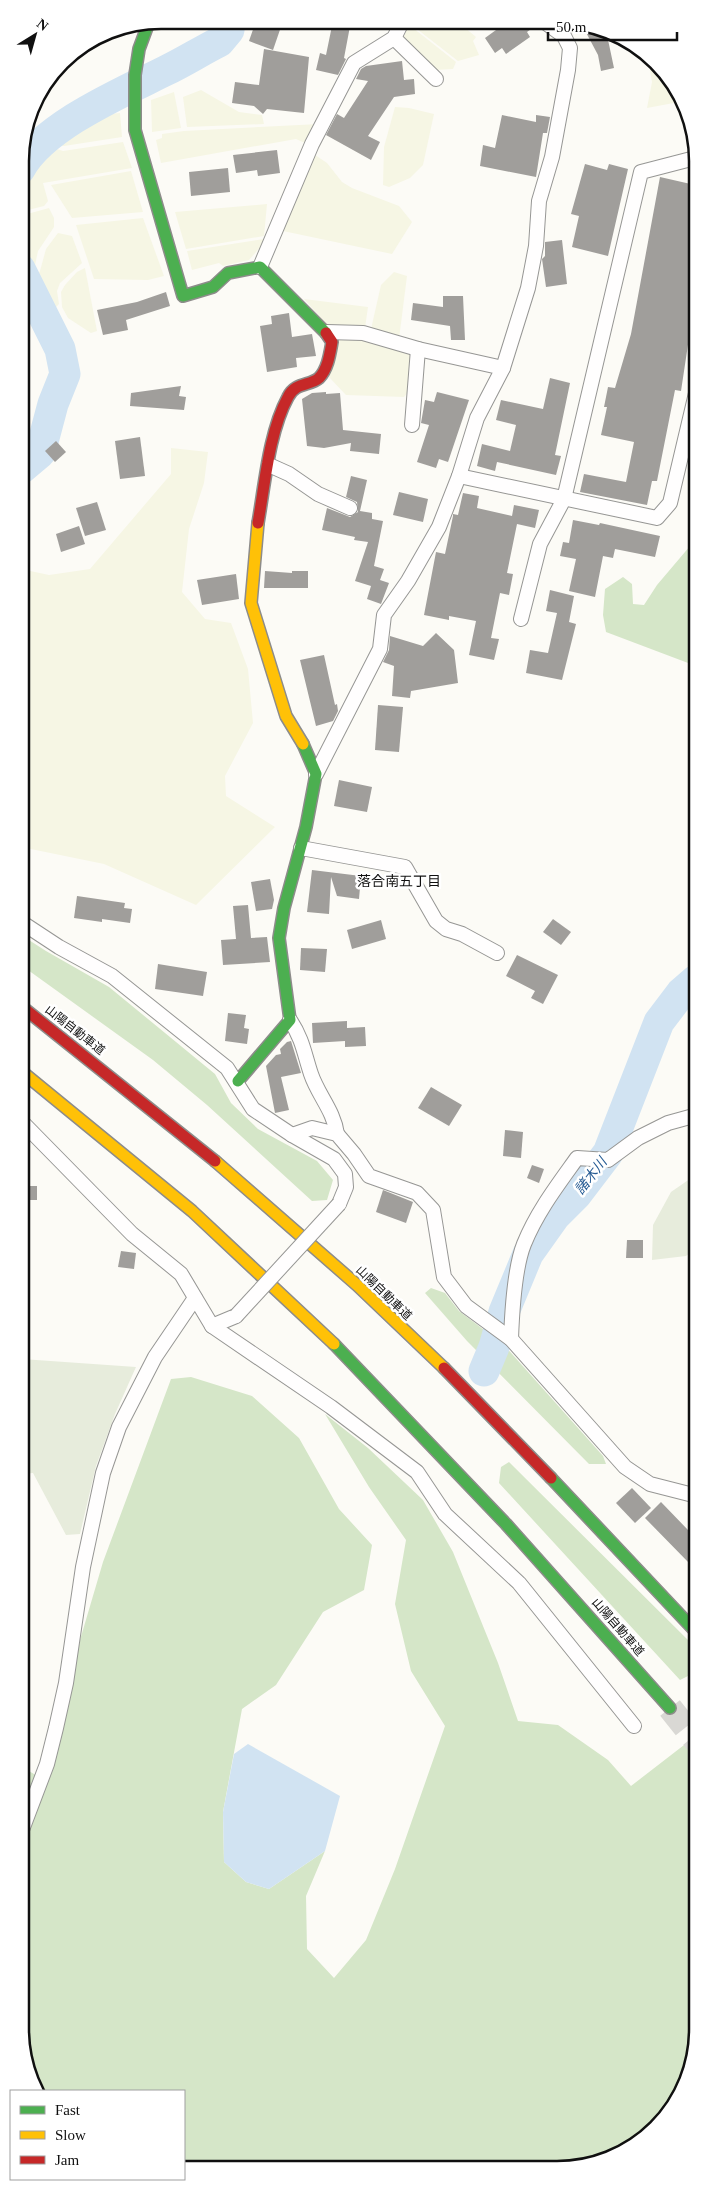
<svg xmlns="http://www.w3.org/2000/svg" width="718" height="2190" viewBox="0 0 718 2190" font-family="'Times New Roman','Noto Sans JP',serif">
	<rect width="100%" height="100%" fill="#fcfbf6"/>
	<!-- farmland -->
	<g fill="#f6f6e4">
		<polygon points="408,22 458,22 476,37 473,41 479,55 458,61"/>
		<polygon points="408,24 456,62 453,69 435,70 403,40"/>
		<polygon points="658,63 679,102 647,108 652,82 649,65"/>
		<polygon points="201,90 239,112 262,115 264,124 187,127 183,97"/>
		<polygon points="174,92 181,128 152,132 151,100"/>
		<polygon points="395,107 409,108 434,114 423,165 410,178 389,187 383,185 384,147"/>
		<polygon points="120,113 122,137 64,146 55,145 99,115"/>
		<polygon points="319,124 307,144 296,139 161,163 156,140 162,138 162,134 184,131"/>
		<polygon points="123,142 132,168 43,183 48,201 44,206 20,212 26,175 36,160 51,147 63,151"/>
		<polygon points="315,155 327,163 342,182 352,188 399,206 412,222 392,254 283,231"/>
		<polygon points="131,171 143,212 72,218 51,185"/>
		<polygon points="267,204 264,236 186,249 175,212"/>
		<polygon points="49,208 54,218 54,227 38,251 34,270 29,271 20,257 20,216"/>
		<polygon points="143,218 164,276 148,280 94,279 76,225"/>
		<polygon points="58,233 72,236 82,263 60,283 57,291 59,304 56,307 35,286 35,280 40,271 46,249"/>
		<polygon points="264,239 264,243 249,260 223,266 219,263 192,270 187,251"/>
		<polygon points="85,268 97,331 91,333 68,318 62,307 61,292 65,285 77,272"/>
		<polygon points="394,272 407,276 399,339 371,329 381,285"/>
		<polygon points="304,299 368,307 365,328 327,325"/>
		<polygon points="338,339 362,339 411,352 408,392 404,397 346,395 329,377"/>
		<polygon points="171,448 208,452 204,483 189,529 182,592 205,619 231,623 248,669 253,723 225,776 226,796 275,827 196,905 104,864 21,847 21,569 49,575 90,569 171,474"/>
	</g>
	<!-- forest -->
	<g fill="#d5e6c8">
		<polygon points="696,539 696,666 606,632 603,615 605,589 623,577 632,584 633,604 644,605 657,585"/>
		<polygon points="21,935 46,951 109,987 215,1074 231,1103 258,1129 317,1161 333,1180 327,1200 312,1201 207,1105 153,1060 21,965"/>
		<polygon points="431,1288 445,1293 459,1311 504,1345 603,1456 606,1464 589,1464 467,1341 425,1293"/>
		<polygon points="191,1377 252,1396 299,1438 339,1509 372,1545 364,1590 323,1612 276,1685 242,1709 223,1812 224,1862 246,1882 269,1889 325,1851 306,1896 307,1949 334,1978 366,1940 395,1869 445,1726 411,1671 395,1604 406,1540 369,1487 325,1414 368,1448 423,1500 453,1552 498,1663 518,1721 558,1725 608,1760 631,1786 697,1735 698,2038 687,2083 663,2122 627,2151 584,2167 184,2167 184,2091 41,2091 23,2056 22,1574 25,1623 22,1767 46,1781 65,1720 80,1640 103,1562 171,1379"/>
		<polygon points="509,1462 691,1643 697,1638 696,1672 680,1680 499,1483 501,1467"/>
	</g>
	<!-- cemetery -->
	<g fill="#e7ecdc">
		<polygon points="697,1174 697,1247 686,1256 652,1260 653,1225 671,1192"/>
		<polygon points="22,1359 136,1367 115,1414 96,1466 80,1534 66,1535 33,1473 22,1474"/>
	</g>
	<!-- water -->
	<polygon fill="#d1e3f2" points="248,1744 340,1796 325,1851 269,1889 246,1882 224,1862 223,1812 234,1754"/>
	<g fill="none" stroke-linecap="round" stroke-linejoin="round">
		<!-- river -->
		<g stroke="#d1e3f2" stroke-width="31">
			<path d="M 20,169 C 43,126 123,92 165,71 C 184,62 201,51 219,42 L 229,30 L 230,20"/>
			<polyline points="20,269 60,349 65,374 53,404 40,453 21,469"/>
			<polyline points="484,1371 494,1347 504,1312 528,1254 555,1216 576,1195 608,1153 659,1022 681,993 696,980"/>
		</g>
	</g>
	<!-- building -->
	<g fill="#a09e9b">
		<polygon points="256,21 283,21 273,50 249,41"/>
		<polygon points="333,21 351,21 344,58 346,59 338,75 316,70 320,53 326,55"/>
		<polygon points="507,22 538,24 527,32 530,37 506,54 502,48 495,53 485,38"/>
		<polygon points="581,23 607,35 614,68 601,71 598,55"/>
		<polygon points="264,49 309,57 304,113 267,109 263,114 254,106 232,103 235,82 259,85"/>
		<polygon points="402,61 404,80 414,79 415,94 394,97 368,136 380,142 371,160 326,135 337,114 344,118 368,81 356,79 361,69 366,66"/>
		<polygon points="502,115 536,122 536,115 550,117 547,133 543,133 536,177 480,166 483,145 495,148"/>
		<polygon points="277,150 280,173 258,176 257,170 236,173 233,155"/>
		<polygon points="585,164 607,170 609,164 628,169 608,256 572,247 579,216 571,214"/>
		<polygon points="228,168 230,192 191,196 189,172"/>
		<polygon points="660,177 695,185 696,298 692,317 696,318 696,323 692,339 689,338 681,391 675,390 657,481 652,481 647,505 580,492 584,474 626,482 634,442 601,435 607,407 604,407 608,387 615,388 631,334"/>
		<polygon points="562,240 567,284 546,287 542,259 545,256 545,242"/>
		<polygon points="166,292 170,306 126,320 128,330 103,335 97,310 137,302"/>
		<polygon points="443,296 463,296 465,340 451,340 450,326 411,320 413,303 443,307"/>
		<polygon points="289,313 292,337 312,334 316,356 296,358 297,367 267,372 260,326 272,324 271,316"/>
		<polygon points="550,378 570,383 555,455 561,456 556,475 497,462 495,471 477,466 482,444 510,451 516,425 496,420 501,400 543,409"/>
		<polygon points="181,386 179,396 186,397 184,410 130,406 131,393"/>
		<polygon points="326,392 326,394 340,393 343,430 381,434 379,454 350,451 351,443 324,448 307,446 302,399 312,393"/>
		<polygon points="437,392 469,400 448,462 439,459 436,468 417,462 429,425 421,423 425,400 434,402"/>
		<polygon points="140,437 145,476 120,479 115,441"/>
		<polygon points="56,441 66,452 55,462 45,451"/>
		<polygon points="351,476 367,480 360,511 372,513 372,519 383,521 374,566 384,569 380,580 389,583 381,604 367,599 371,586 355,581 368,542 354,540 355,537 322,530 327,508 350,517 358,512 357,502 346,497"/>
		<polygon points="399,492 428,499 423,522 393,515"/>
		<polygon points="463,493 479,496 477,508 512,516 514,505 539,510 535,528 517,524 507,573 513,574 509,595 500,593 491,638 499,639 494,660 469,655 476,621 449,616 449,620 424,615 436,552 445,554 453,516 453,514 458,515"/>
		<polygon points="97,502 106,530 85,536 76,508"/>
		<polygon points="573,520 599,525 600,523 660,536 655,557 615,549 613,558 603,556 595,597 569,591 576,559 560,556 563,542 569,543"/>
		<polygon points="79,526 85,544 61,552 56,534"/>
		<polygon points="265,571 292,573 292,571 308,571 308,588 264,588"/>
		<polygon points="236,574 239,599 202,605 197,580"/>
		<polygon points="550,590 574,596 569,622 576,624 562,680 526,673 530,650 548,653 557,613 546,611"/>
		<polygon points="436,633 454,650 458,683 411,691 410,698 392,696 394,666 383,662 389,650 390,636 423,646"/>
		<polygon points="324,655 335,705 337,704 338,711 333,721 316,726 300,660"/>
		<polygon points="378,705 403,707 399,752 375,750"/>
		<polygon points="339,780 372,787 367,812 334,806"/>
		<polygon points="312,870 361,876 359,899 337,896 331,877 329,914 307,912"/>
		<polygon points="270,879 274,900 272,909 256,911 251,882"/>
		<polygon points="77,896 125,903 124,908 132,909 130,923 102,919 102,922 74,918"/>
		<polygon points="248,905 251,938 267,937 270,962 223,965 221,940 236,939 233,906"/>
		<polygon points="553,919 571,932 561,945 543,932"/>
		<polygon points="381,920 386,939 352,949 347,930"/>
		<polygon points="301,948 327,949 325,972 300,970"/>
		<polygon points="517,955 558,975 543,1004 531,998 535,991 506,976"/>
		<polygon points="158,964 207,972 203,996 155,989"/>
		<polygon points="228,1013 246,1015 244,1028 249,1029 247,1044 225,1041"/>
		<polygon points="347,1021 347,1028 365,1027 366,1046 345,1047 345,1041 313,1043 312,1023"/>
		<polygon points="291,1041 301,1073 281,1077 289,1110 275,1113 266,1066 276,1055 281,1054 280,1049 287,1042"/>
		<polygon points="431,1087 462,1105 449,1126 418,1108"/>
		<polygon points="505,1130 523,1132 521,1158 503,1156"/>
		<polygon points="532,1165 544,1169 539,1183 527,1178"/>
		<rect x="22" y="1186" width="15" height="14"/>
		<polygon points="383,1190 413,1202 406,1223 376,1212"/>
		<polygon points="627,1240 643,1240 643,1258 626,1258"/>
		<polygon points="121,1251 136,1253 134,1269 118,1267"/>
		<polygon points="632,1488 651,1508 635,1523 616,1503"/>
		<polygon points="661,1502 688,1530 697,1520 697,1557 690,1564 645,1518"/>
	</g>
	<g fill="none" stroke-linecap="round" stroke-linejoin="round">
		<!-- highway-tunnel -->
		<polyline stroke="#d9d8d4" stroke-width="25" stroke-dasharray="25 12" stroke-linecap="butt" points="670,1708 697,1742"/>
		<!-- street casing -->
		<g stroke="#969694" stroke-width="16">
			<g id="street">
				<polyline points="394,38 436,79"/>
				<polyline points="260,267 312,144 354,63 394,38 402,22"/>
				<polyline points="327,332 363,333 418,349 503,368"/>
				<polyline points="412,425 418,349"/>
				<polyline points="269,465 289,474 318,494 350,508"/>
				<polyline points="459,476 657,518 670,503 696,393"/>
				<polyline points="521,619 540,544 564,499 641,172 695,158"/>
				<polyline points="316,774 380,649 384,615 408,581 439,527 459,476 477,418 503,368 528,288 536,246 539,201 552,157 568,70 570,48 564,36 546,23"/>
				<polyline points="301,848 405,867 436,921 446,929 462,934 497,953"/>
				<polyline points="21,922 59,947 112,976 227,1068 253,1109 292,1135 334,1159 345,1174 346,1187 339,1204"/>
				<path d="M 290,1020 C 303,1040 304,1053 311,1074 C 318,1095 334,1111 337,1134"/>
				<polyline points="22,1122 132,1234 181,1274 212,1326 331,1407 417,1472 445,1514 519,1583 634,1726"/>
				<polyline points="292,1135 312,1128 337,1134 354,1154 369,1176 417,1193 433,1210 444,1277 466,1306 511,1339 625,1467 650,1484 697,1496"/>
				<polyline points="212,1326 236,1316"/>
				<path d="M 511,1339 C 512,1312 514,1269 524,1244 C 537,1212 557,1186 577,1158 L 608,1160 L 638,1138 L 668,1123 L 697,1115"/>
				<polyline points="22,1830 47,1764 56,1728 66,1683 83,1567 103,1473 119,1427 155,1357 195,1298"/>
			</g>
		</g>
		<!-- fast casing -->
		<g stroke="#8d8c8a" stroke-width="14">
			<g id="fast">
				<polyline points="149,22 139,49 135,75 135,130 183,296 213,287 228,273 260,267 326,333"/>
				<polyline points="238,1081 290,1020 279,938 284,908 306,827 316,774 303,744"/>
				<polyline points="334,1344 506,1524 670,1708"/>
				<polyline points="551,1478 697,1633"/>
			</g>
		</g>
		<!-- slow casing -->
		<g stroke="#8d8c8a" stroke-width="14">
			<g id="slow">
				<polyline points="258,523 251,603 286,716 303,744"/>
				<polyline points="21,1071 192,1211 334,1344"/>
				<polyline points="215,1161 357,1285 444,1368"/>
			</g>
		</g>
		<!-- jam casing -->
		<g stroke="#8d8c8a" stroke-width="14">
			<g id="jam">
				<path d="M 258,523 C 265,483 269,432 288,397 C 295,382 310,386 319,378 C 328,369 330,353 332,342 L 326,333"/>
				<polyline points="21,1006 215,1161"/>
				<polyline points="444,1368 551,1478"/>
			</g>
		</g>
		<!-- street -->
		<use href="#street" stroke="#fffefe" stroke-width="14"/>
		<!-- fast -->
		<use href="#fast" stroke="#4caf50" stroke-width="11"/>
		<!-- slow -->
		<use href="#slow" stroke="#ffc107" stroke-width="11"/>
		<!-- jam -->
		<use href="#jam" stroke="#c62828" stroke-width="11"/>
		<!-- street-bridge casing -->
		<g stroke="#969694" stroke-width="16" stroke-linecap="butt">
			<polyline id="street-bridge" points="236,1316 339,1204"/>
		</g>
		<!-- street-bridge -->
		<use href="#street-bridge" stroke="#fffefe" stroke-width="14"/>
	</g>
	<g text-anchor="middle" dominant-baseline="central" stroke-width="5" stroke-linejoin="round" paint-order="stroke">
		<!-- street labels -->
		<g font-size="12" fill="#101010" stroke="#fff">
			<text transform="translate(75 1030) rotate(38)">山陽自動車道</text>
			<text transform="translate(384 1293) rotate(44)">山陽自動車道</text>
			<text transform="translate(618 1627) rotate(49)">山陽自動車道</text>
		</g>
		<!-- neighbourhood labels -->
		<g font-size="14" fill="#101010" stroke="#fff">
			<text x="399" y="881">落合南五丁目</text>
		</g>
		<!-- water labels -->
		<g font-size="14" font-style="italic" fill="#275c94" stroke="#fff">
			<text transform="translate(591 1176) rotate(-52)">諸木川</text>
		</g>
	</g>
	<!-- crop -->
	<path d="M0 0H718V2190H0ZM161 29H557A132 132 0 0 1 689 161V2029A132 132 0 0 1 557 2161H161A132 132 0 0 1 29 2029V161A132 132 0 0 1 161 29Z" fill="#fff" fill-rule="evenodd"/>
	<path fill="none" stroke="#101010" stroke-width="2.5" d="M161 29H557A132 132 0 0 1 689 161V2029A132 132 0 0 1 557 2161H161A132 132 0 0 1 29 2029V161A132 132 0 0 1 161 29Z"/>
	<!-- legend -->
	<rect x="10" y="2090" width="175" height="90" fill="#ffffff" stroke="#9f9f9f"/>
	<rect x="20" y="2106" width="25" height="8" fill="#4caf50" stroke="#9f9f9f"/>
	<text x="55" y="2115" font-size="15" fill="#101010">Fast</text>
	<rect x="20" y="2131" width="25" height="8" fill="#ffc107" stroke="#9f9f9f"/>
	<text x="55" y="2140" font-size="15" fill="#101010">Slow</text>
	<rect x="20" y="2156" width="25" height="8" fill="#c62828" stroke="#9f9f9f"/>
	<text x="55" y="2165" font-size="15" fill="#101010">Jam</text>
	<!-- north arrow -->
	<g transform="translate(35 35) rotate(37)" stroke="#ffffff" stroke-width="4" paint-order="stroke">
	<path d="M0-4L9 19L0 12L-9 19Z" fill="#101010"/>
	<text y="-8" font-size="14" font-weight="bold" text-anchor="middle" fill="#101010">N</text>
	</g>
	<!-- scale -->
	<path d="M548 32v8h129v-8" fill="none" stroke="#101010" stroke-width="2.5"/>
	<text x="556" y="32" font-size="15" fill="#101010" stroke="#ffffff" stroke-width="4" paint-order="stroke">50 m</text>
</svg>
